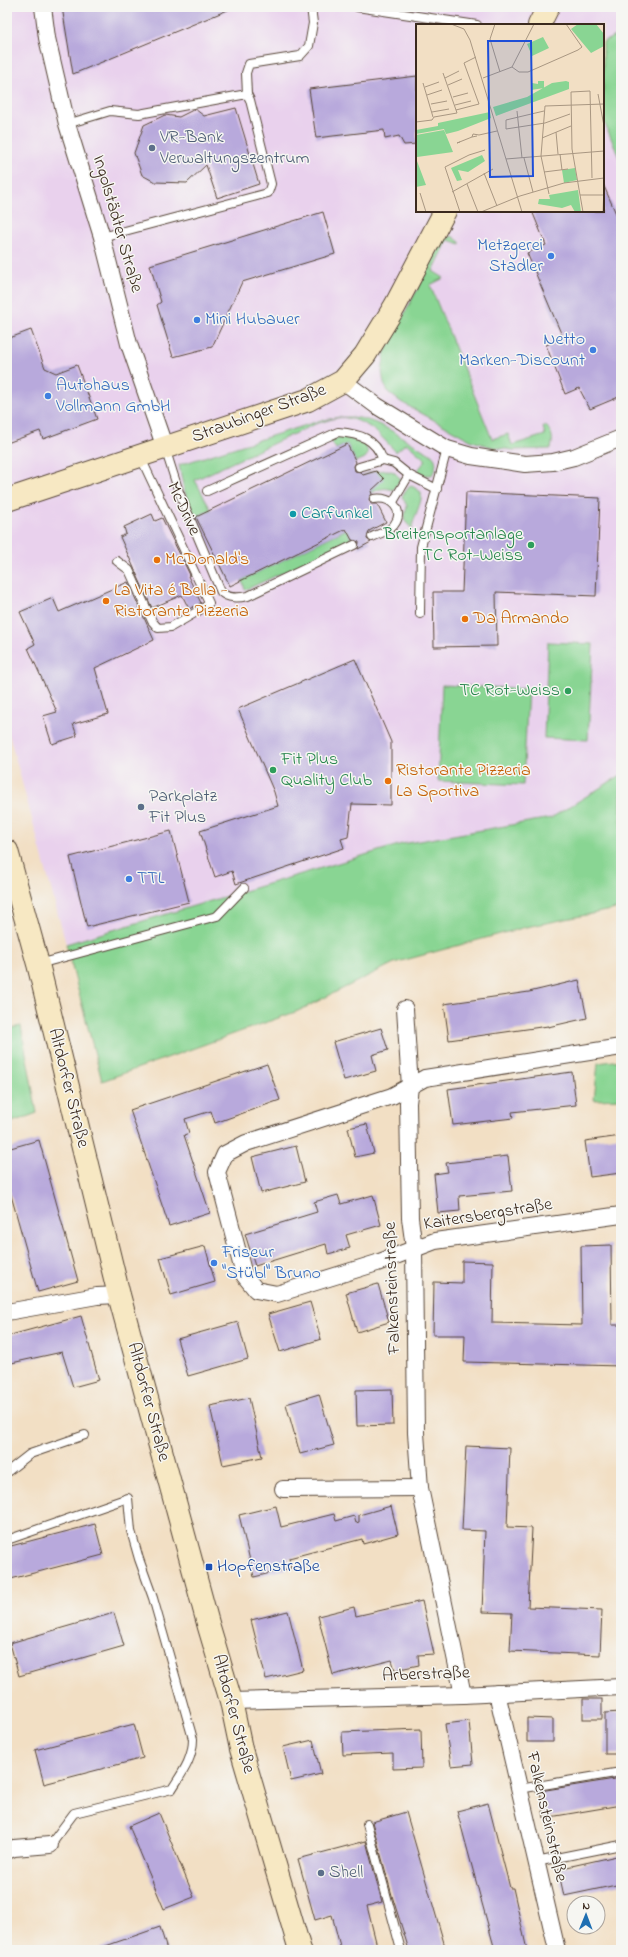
<svg xmlns="http://www.w3.org/2000/svg" width="628" height="1957" viewBox="0 0 628 1957" font-family="'Indie Flower',sans-serif">
	<rect width="100%" height="100%" fill="#f6f6f2"/>
	<filter id="ink" filterUnits="userSpaceOnUse"><feTurbulence type="fractalNoise" baseFrequency=".025" numOctaves="2"/><feDisplacementMap in="SourceGraphic" scale="8" xChannelSelector="R" yChannelSelector="G"/><feConvolveMatrix kernelMatrix="1 2 1 2 8 2 1 2 1" color-interpolation-filters="sRGB"/></filter>
	<filter id="wash" filterUnits="userSpaceOnUse"><feTurbulence type="fractalNoise" baseFrequency=".012" numOctaves="4" result="noise"/><feDisplacementMap in="SourceGraphic" scale="16" xChannelSelector="R" yChannelSelector="G"/><feGaussianBlur stdDeviation="0.9" result="paint"/><feColorMatrix in="noise" values="0 0 0 0 0 0 0 0 0 0 0 0 0 0 0 0 0 1.4 0 .05"/><feComposite in="paint" operator="in"/></filter>
	<g filter="url(#wash)">
		<rect width="100%" height="100%" fill="#f2dfc4"/>
		<!-- built -->
		<path fill="#e9d1ed" fill-rule="evenodd" d="M 7,7 L 621,7 L 621,775 L 551,818 L 402,844 L 66,944 L 7,727 ZM 417,25 L 603,25 L 603,211 L 417,211 Z"/>
		<!-- green -->
		<g fill="#89d593" stroke="#628058">
			<polygon points="621,33 621,162 603,119 603,42"/>
			<path d="M 452,236 L 460,242 L 460,244 L 448,240 L 433,271 L 444,278 L 430,285 L 492,439 L 508,434 L 512,445 L 545,435 L 543,427 L 546,426 C 553,432 554,442 550,449 L 513,450 L 492,447 L 472,441 L 401,402 L 389,393 L 384,384 L 382,372 L 385,351 L 443,240 Z"/>
			<path d="M 339,417 L 315,424 L 195,480 L 211,510 L 196,517 L 184,490 L 179,465 L 319,421 C 329,419 339,417 350,417 C 379,418 404,440 429,453 C 438,459 437,466 432,475 L 425,475 L 417,471 L 426,460 L 406,443 L 396,452 C 378,433 367,419 339,417 Z"/>
			<polygon points="340,437 350,439 366,446 368,454 365,458 356,462 347,444 336,449 330,440"/>
			<path d="M 388,470 L 394,472 L 400,478 L 400,480 L 393,490 C 384,487 379,489 371,493 L 362,475 L 375,471 Z"/>
			<path d="M 412,486 L 421,492 C 423,504 413,516 412,529 L 404,520 L 407,506 L 402,496 L 409,487 Z"/>
			<polygon points="347,529 352,541 245,590 242,580"/>
			<polygon points="548,642 593,644 588,740 544,738"/>
			<polygon points="442,685 528,689 523,785 438,781"/>
			<polygon points="621,775 621,908 526,927 394,963 298,1011 102,1081 66,944 402,844 551,818"/>
			<polygon points="21,1026 37,1113 7,1124 7,1029"/>
			<polygon points="621,1060 621,1099 594,1100 598,1063"/>
		</g>
		<g id="blocks">
			<!-- building -->
			<g fill="#b8a9dc">
				<polygon points="62,7 235,7 73,74"/>
				<polygon points="417,76 417,144 404,145 399,136 385,139 384,130 316,138 309,89"/>
				<polygon points="236,108 259,184 217,198 206,165 187,183 155,182 142,175 134,153 144,125 165,115 179,117 195,109 204,116"/>
				<polygon points="603,184 621,225 621,396 590,409 579,388 565,394 546,345 563,338 527,253 546,245 532,211 603,211"/>
				<polygon points="323,212 335,254 242,282 212,347 173,357 157,305 161,302 150,265"/>
				<polygon points="31,330 45,368 56,373 77,365 97,419 43,439 40,431 7,443 7,339"/>
				<polygon points="347,444 356,462 354,466 355,471 361,472 363,475 376,471 384,479 371,491 372,494 369,499 371,504 377,504 386,522 369,531 367,539 371,542 358,549 359,542 352,540 346,529 230,586 196,517"/>
				<polygon points="466,492 600,498 596,596 496,592 497,646 434,647 433,592 462,592"/>
				<polygon points="152,514 155,521 162,518 190,575 188,576 201,603 189,609 182,595 152,608 120,537 126,534 124,527"/>
				<polygon points="128,582 154,640 95,668 108,714 73,724 77,736 52,744 43,716 57,712 28,648 35,644 20,612 53,598 59,612"/>
				<polygon points="355,659 391,742 391,805 352,804 348,837 341,839 344,848 236,884 232,871 215,877 200,831 278,806 274,792 238,709"/>
				<polygon points="171,831 189,902 87,927 70,857"/>
				<polygon points="579,980 587,1018 548,1027 548,1026 449,1040 444,1004 529,992"/>
				<polygon points="381,1028 388,1050 372,1055 376,1071 344,1080 333,1042"/>
				<polygon points="267,1064 280,1100 215,1123 211,1111 185,1119 189,1133 184,1135 210,1213 169,1226 130,1110"/>
				<polygon points="572,1072 576,1105 512,1112 513,1118 453,1125 448,1089"/>
				<polygon points="367,1124 374,1153 355,1157 348,1128"/>
				<polygon points="621,1136 621,1173 590,1177 585,1141"/>
				<polygon points="39,1140 78,1281 38,1292 7,1181 7,1149"/>
				<polygon points="296,1146 305,1182 261,1193 252,1157"/>
				<polygon points="508,1156 512,1191 459,1196 460,1211 438,1213 434,1174 448,1172 446,1163"/>
				<polygon points="338,1195 341,1204 373,1195 381,1225 346,1235 350,1248 328,1254 326,1244 255,1266 245,1234 317,1212 314,1202"/>
				<polygon points="611,1245 612,1325 621,1325 621,1366 464,1362 465,1335 433,1335 434,1282 462,1283 462,1261 493,1262 492,1323 582,1325 581,1246"/>
				<polygon points="205,1246 215,1282 171,1295 160,1258"/>
				<polygon points="378,1284 389,1322 357,1332 346,1293"/>
				<polygon points="310,1302 321,1339 280,1352 268,1314"/>
				<polygon points="81,1316 99,1380 73,1387 62,1352 7,1364 7,1336"/>
				<polygon points="238,1322 248,1359 188,1376 177,1339"/>
				<polygon points="392,1389 393,1425 357,1426 356,1390"/>
				<polygon points="319,1394 334,1445 300,1454 286,1404"/>
				<polygon points="249,1398 262,1457 223,1465 210,1406"/>
				<polygon points="466,1446 510,1448 507,1527 532,1528 528,1607 602,1610 600,1655 510,1651 512,1613 482,1612 485,1531 462,1530"/>
				<polygon points="276,1506 281,1527 334,1514 336,1521 354,1516 356,1523 359,1522 359,1515 391,1506 398,1534 363,1544 362,1539 289,1558 291,1568 254,1577 239,1515"/>
				<polygon points="95,1524 103,1555 7,1580 7,1547"/>
				<polygon points="422,1601 434,1654 418,1655 419,1665 395,1670 392,1660 333,1675 318,1616 354,1607 356,1616"/>
				<polygon points="288,1611 303,1670 266,1679 251,1620"/>
				<polygon points="114,1613 124,1646 19,1676 10,1643"/>
				<rect x="583" y="1699" width="19" height="20"/>
				<polygon points="621,1712 621,1754 605,1754 605,1713"/>
				<polygon points="527,1718 553,1719 553,1742 527,1742"/>
				<polygon points="469,1721 473,1764 451,1766 445,1724"/>
				<polygon points="134,1724 143,1758 44,1784 35,1750"/>
				<polygon points="421,1729 422,1768 393,1769 393,1753 343,1755 342,1732"/>
				<polygon points="313,1740 321,1774 291,1781 283,1747"/>
				<polygon points="621,1778 621,1805 544,1818 540,1791"/>
				<polygon points="488,1803 510,1888 513,1888 527,1950 495,1950 480,1896 457,1811"/>
				<polygon points="406,1812 446,1950 409,1950 393,1899 372,1822"/>
				<polygon points="159,1813 194,1897 164,1909 129,1826"/>
				<polygon points="366,1841 382,1902 367,1906 378,1950 341,1950 332,1915 315,1920 298,1859"/>
				<polygon points="621,1855 621,1884 564,1896 558,1869"/>
				<polygon points="160,1927 167,1950 101,1950 100,1948"/>
			</g>
		</g>
	</g>
	<g filter="url(#ink)">
		<use href="#blocks" fill-opacity="0" stroke="#564537" stroke-width="1"/>
		<g fill="none" stroke-linecap="round" stroke-linejoin="round">
			<!-- lane casing -->
			<g stroke="#564537" stroke-width="10">
				<g id="lane">
					<polyline points="357,7 477,25"/>
					<polyline points="247,94 246,73 249,64 300,56 309,46 313,23 311,7"/>
					<polyline points="67,124 110,111 139,114 247,94 250,100 271,184 268,193 102,237"/>
					<path d="M 165,448 L 179,492 L 221,592 C 228,599 238,598 248,596 L 354,545"/>
					<polyline points="359,467 383,460 394,463 409,475 437,489"/>
					<path d="M 207,491 L 338,432 C 360,434 375,438 383,460"/>
					<polyline points="393,502 409,475"/>
					<path d="M 372,537 C 378,534 390,531 394,525 C 405,511 392,496 374,499"/>
					<polyline points="117,561 129,570 152,621 158,628 171,627 205,607 209,603 140,456"/>
					<polyline points="420,614 421,547 447,449"/>
					<polyline points="39,964 217,916 244,888"/>
					<polyline points="7,1472 30,1454 85,1435"/>
					<path d="M 7,1540 L 128,1498 L 131,1531 L 139,1559 L 153,1598 L 193,1739 C 193,1759 182,1773 172,1789 L 74,1813 L 50,1845"/>
					<polyline points="519,1789 621,1772"/>
					<polyline points="367,1824 401,1950"/>
					<polyline points="536,1862 621,1845"/>
				</g>
			</g>
			<!-- street casing -->
			<g stroke="#564537" stroke-width="18">
				<g id="street">
					<polyline points="43,7 47,38 67,124 102,237 129,344 165,448"/>
					<polyline points="343,381 377,406 447,449 471,456 525,464 553,462 574,457 621,438"/>
					<polyline points="405,1009 410,1087 408,1103 410,1218 414,1248 416,1433 420,1488 463,1695"/>
					<polyline points="621,1047 425,1078 392,1096 246,1143 225,1154 217,1172 244,1275 256,1290 277,1294 377,1263 435,1241 621,1215"/>
					<polyline points="7,1312 97,1296 119,1295"/>
					<polyline points="283,1489 420,1488"/>
					<polyline points="497,1693 557,1950"/>
					<polyline points="231,1701 463,1695 621,1687"/>
					<polyline points="7,1851 14,1848 50,1845"/>
				</g>
			</g>
			<!-- secondary casing -->
			<g stroke="#564537" stroke-width="24">
				<g id="secondary">
					<polyline points="539,25 548,7"/>
					<polyline points="7,500 308,400 343,381 365,355 395,306 445,211"/>
					<polyline points="7,851 38,964 119,1295 209,1627 231,1701 241,1749 300,1950"/>
				</g>
			</g>
			<!-- lane -->
			<use href="#lane" stroke="#fff" stroke-width="8"/>
			<!-- street -->
			<use href="#street" stroke="#fff" stroke-width="16"/>
			<!-- secondary -->
			<use href="#secondary" stroke="#f7e8c3" stroke-width="22"/>
		</g>
	</g>
	<!-- markers -->
	<g fill="#5c6f8a" stroke="#f6f6f2" stroke-width="1.5">
		<circle cx="152" cy="148" r="4"/>
		<circle cx="141" cy="807" r="4"/>
		<circle cx="321" cy="1873" r="4"/>
	</g>
	<g fill="#3f7fe0" stroke="#f6f6f2" stroke-width="1.5">
		<circle cx="551" cy="256" r="4"/>
		<circle cx="197" cy="320" r="4"/>
		<circle cx="593" cy="350" r="4"/>
		<circle cx="48" cy="396" r="4"/>
		<circle cx="129" cy="879" r="4"/>
		<circle cx="214" cy="1263" r="4"/>
	</g>
	<circle fill="#0f9aa8" stroke="#f6f6f2" stroke-width="1.5" cx="293" cy="514" r="4"/>
	<g fill="#2e9e5b" stroke="#f6f6f2" stroke-width="1.5">
		<circle cx="531" cy="545" r="4"/>
		<circle cx="568" cy="691" r="4"/>
		<circle cx="273" cy="770" r="4"/>
	</g>
	<g fill="#e8710a" stroke="#f6f6f2" stroke-width="1.5">
		<circle cx="157" cy="560" r="4"/>
		<circle cx="106" cy="601" r="4"/>
		<circle cx="465" cy="619" r="4"/>
		<circle cx="388" cy="781" r="4"/>
	</g>
	<rect fill="#1a4fb4" stroke="#f6f6f2" stroke-width="1.5" x="205" y="1563" width="8" height="8" rx="2"/>
	<g text-anchor="middle" dominant-baseline="central" stroke-width="3" stroke-linejoin="round" paint-order="stroke">
		<!-- service labels -->
		<g font-size="18" fill="#4e5e75" stroke="#f6f6f2" text-anchor="start">
			<text x="160" y="138">VR-Bank<tspan x="160" dy="21">Verwaltungszentrum</tspan></text>
			<text x="149" y="797">Parkplatz<tspan x="149" dy="21">Fit Plus</tspan></text>
			<text x="329" y="1873">Shell</text>
		</g>
		<!-- street labels -->
		<g font-size="18" fill="#3b2a1e" stroke="#f6f6f2">
			<text transform="translate(117 224) rotate(74)">Ingolstädter Straße</text>
			<text transform="translate(259 414) rotate(-20)">Straubinger Straße</text>
			<text transform="translate(183 509) rotate(65)">McDrive</text>
			<text transform="translate(68 1088) rotate(76)">Altdorfer Straße</text>
			<text transform="translate(488 1215) rotate(-9)">Kaitersbergstraße</text>
			<text transform="translate(393 1288) rotate(-92)">Falkensteinstraße</text>
			<text transform="translate(148 1402) rotate(75)">Altdorfer Straße</text>
			<text transform="translate(426 1675) rotate(-2)">Arberstraße</text>
			<text transform="translate(233 1714) rotate(75)">Altdorfer Straße</text>
			<text transform="translate(546 1817) rotate(77)">Falkensteinstraße</text>
		</g>
		<!-- shop labels -->
		<g font-size="18" fill="#366cbe" stroke="#f6f6f2" text-anchor="start">
			<text x="543" y="246" text-anchor="end">Metzgerei<tspan x="543" dy="21">Stadler</tspan></text>
			<text x="205" y="320">Mini Hubauer</text>
			<text x="585" y="340" text-anchor="end">Netto<tspan x="585" dy="21">Marken-Discount</tspan></text>
			<text x="56" y="386">Autohaus<tspan x="56" dy="21">Vollmann GmbH</tspan></text>
			<text x="137" y="879">TTL</text>
			<text x="222" y="1253">Friseur<tspan x="222" dy="21">"Stübl" Bruno</tspan></text>
		</g>
		<!-- culture labels -->
		<g font-size="18" fill="#0d838f" stroke="#f6f6f2" text-anchor="start">
			<text x="301" y="514">Carfunkel</text>
		</g>
		<!-- leisure labels -->
		<g font-size="18" fill="#27864d" stroke="#f6f6f2" text-anchor="end">
			<text x="523" y="535">Breitensportanlage<tspan x="523" dy="21">TC Rot-Weiss</tspan></text>
			<text x="560" y="691">TC Rot-Weiss</text>
			<text x="281" y="760" text-anchor="start">Fit Plus<tspan x="281" dy="21">Quality Club</tspan></text>
		</g>
		<!-- food labels -->
		<g font-size="18" fill="#c56008" stroke="#f6f6f2" text-anchor="start">
			<text x="165" y="560">McDonald's</text>
			<text x="114" y="591">La Vita é Bella -<tspan x="114" dy="21">Ristorante Pizzeria</tspan></text>
			<text x="473" y="619">Da Armando</text>
			<text x="396" y="771">Ristorante Pizzeria<tspan x="396" dy="21">La Sportiva</tspan></text>
		</g>
		<!-- transit labels -->
		<g font-size="18" fill="#164399" stroke="#f6f6f2" text-anchor="start">
			<text x="217" y="1567">Hopfenstraße</text>
		</g>
	</g>
	<!-- overview -->
	<g transform="translate(416 24)">
		<rect width="188" height="188" fill="#f2dfc4"/>
		<path d="M 162,0 L 180,0 L 188,10 L 188,22 L 175,29 L 155,5 ZM 127,13 L 133,24 L 116,32 L 111,20 ZM 122,57 L 128,57 L 128,64 L 115,66 L 116,59 L 122,60 ZM 150,57 L 153,58 L 153,65 L 80,92 L 77,83 L 111,73 L 136,59 ZM 74,88 L 75,94 L 42,107 L 30,110 L 28,105 L 0,110 L 0,106 L 22,102 L 22,99 ZM 28,106 L 37,128 L 1,133 L 0,111 ZM 66,131 L 69,137 L 52,148 L 42,146 L 46,156 L 41,157 L 35,144 ZM 1,137 L 10,161 L 0,163 ZM 159,144 L 161,156 L 148,159 L 146,146 ZM 162,166 L 165,188 L 159,188 L 155,181 L 146,184 L 122,180 L 123,175 L 134,175 L 133,171 Z" fill="#89d593"/>
		<path fill="none" stroke="#a99782" stroke-width="1" d="M 35,0 L 48,5 L 54,16 L 106,188M 79,0 L 74,15 L 84,48M 96,43 L 103,48 L 112,48 L 162,26 L 166,23 L 150,0M 27,49 L 40,86M 29,54 L 43,47M 67,54 L 96,43 L 118,0M 7,59 L 17,93M 32,61 L 46,55M 9,63 L 23,58M 182,70 L 188,102M 11,71 L 26,66M 37,73 L 52,69M 15,80 L 31,77M 39,81 L 55,77M 101,87 L 106,134M 128,87 L 90,96 L 90,105 L 129,99 L 154,90M 16,88 L 33,85M 0,98 L 16,96 L 18,93 L 41,89 L 40,86 L 63,80 L 48,39 L 60,33M 140,108 L 142,130M 61,112 L 56,113 L 57,110 L 63,111 L 81,107M 126,114 L 155,102M 44,118 L 41,119 L 56,113M 144,130 L 146,146M 108,134 L 117,168M 90,135 L 188,127M 128,148 L 152,145M 68,149 L 81,182M 51,160 L 62,188M 36,168 L 77,145M 4,169 L 10,188M 133,170 L 125,132 L 129,82 L 188,80M 164,171 L 188,171M 44,188 L 29,143 L 53,131 L 69,126M 65,188 L 104,172 L 148,159 L 188,154M 167,188 L 156,125 L 155,68 L 174,67 L 176,154M 187,188 L 188,162"/>
		<path fill="#1d4ed8" fill-opacity="0.15" stroke="#1d4ed8" stroke-width="2" d="M 72,17 L 115,17 L 117,152 L 74,153 Z"/>
		<rect width="188" height="188" fill="none" stroke="#3b2a1e" stroke-width="2"/>
	</g>
	<!-- margin -->
	<rect width="628" height="1957" fill="none" stroke="#f6f6f2" stroke-width="24"/>
	<!-- north arrow -->
	<g transform="translate(586 1915) rotate(1)"><circle r="19" fill="#f6f6f2" stroke="#aba49d"/>
	<path d="M0-3L7 15L0 10L-7 15Z" fill="#1f6fb2"/>
	<text y="-6" font-size="11" font-weight="bold" text-anchor="middle" fill="#3b2a1e">N</text>
	</g>
</svg>
